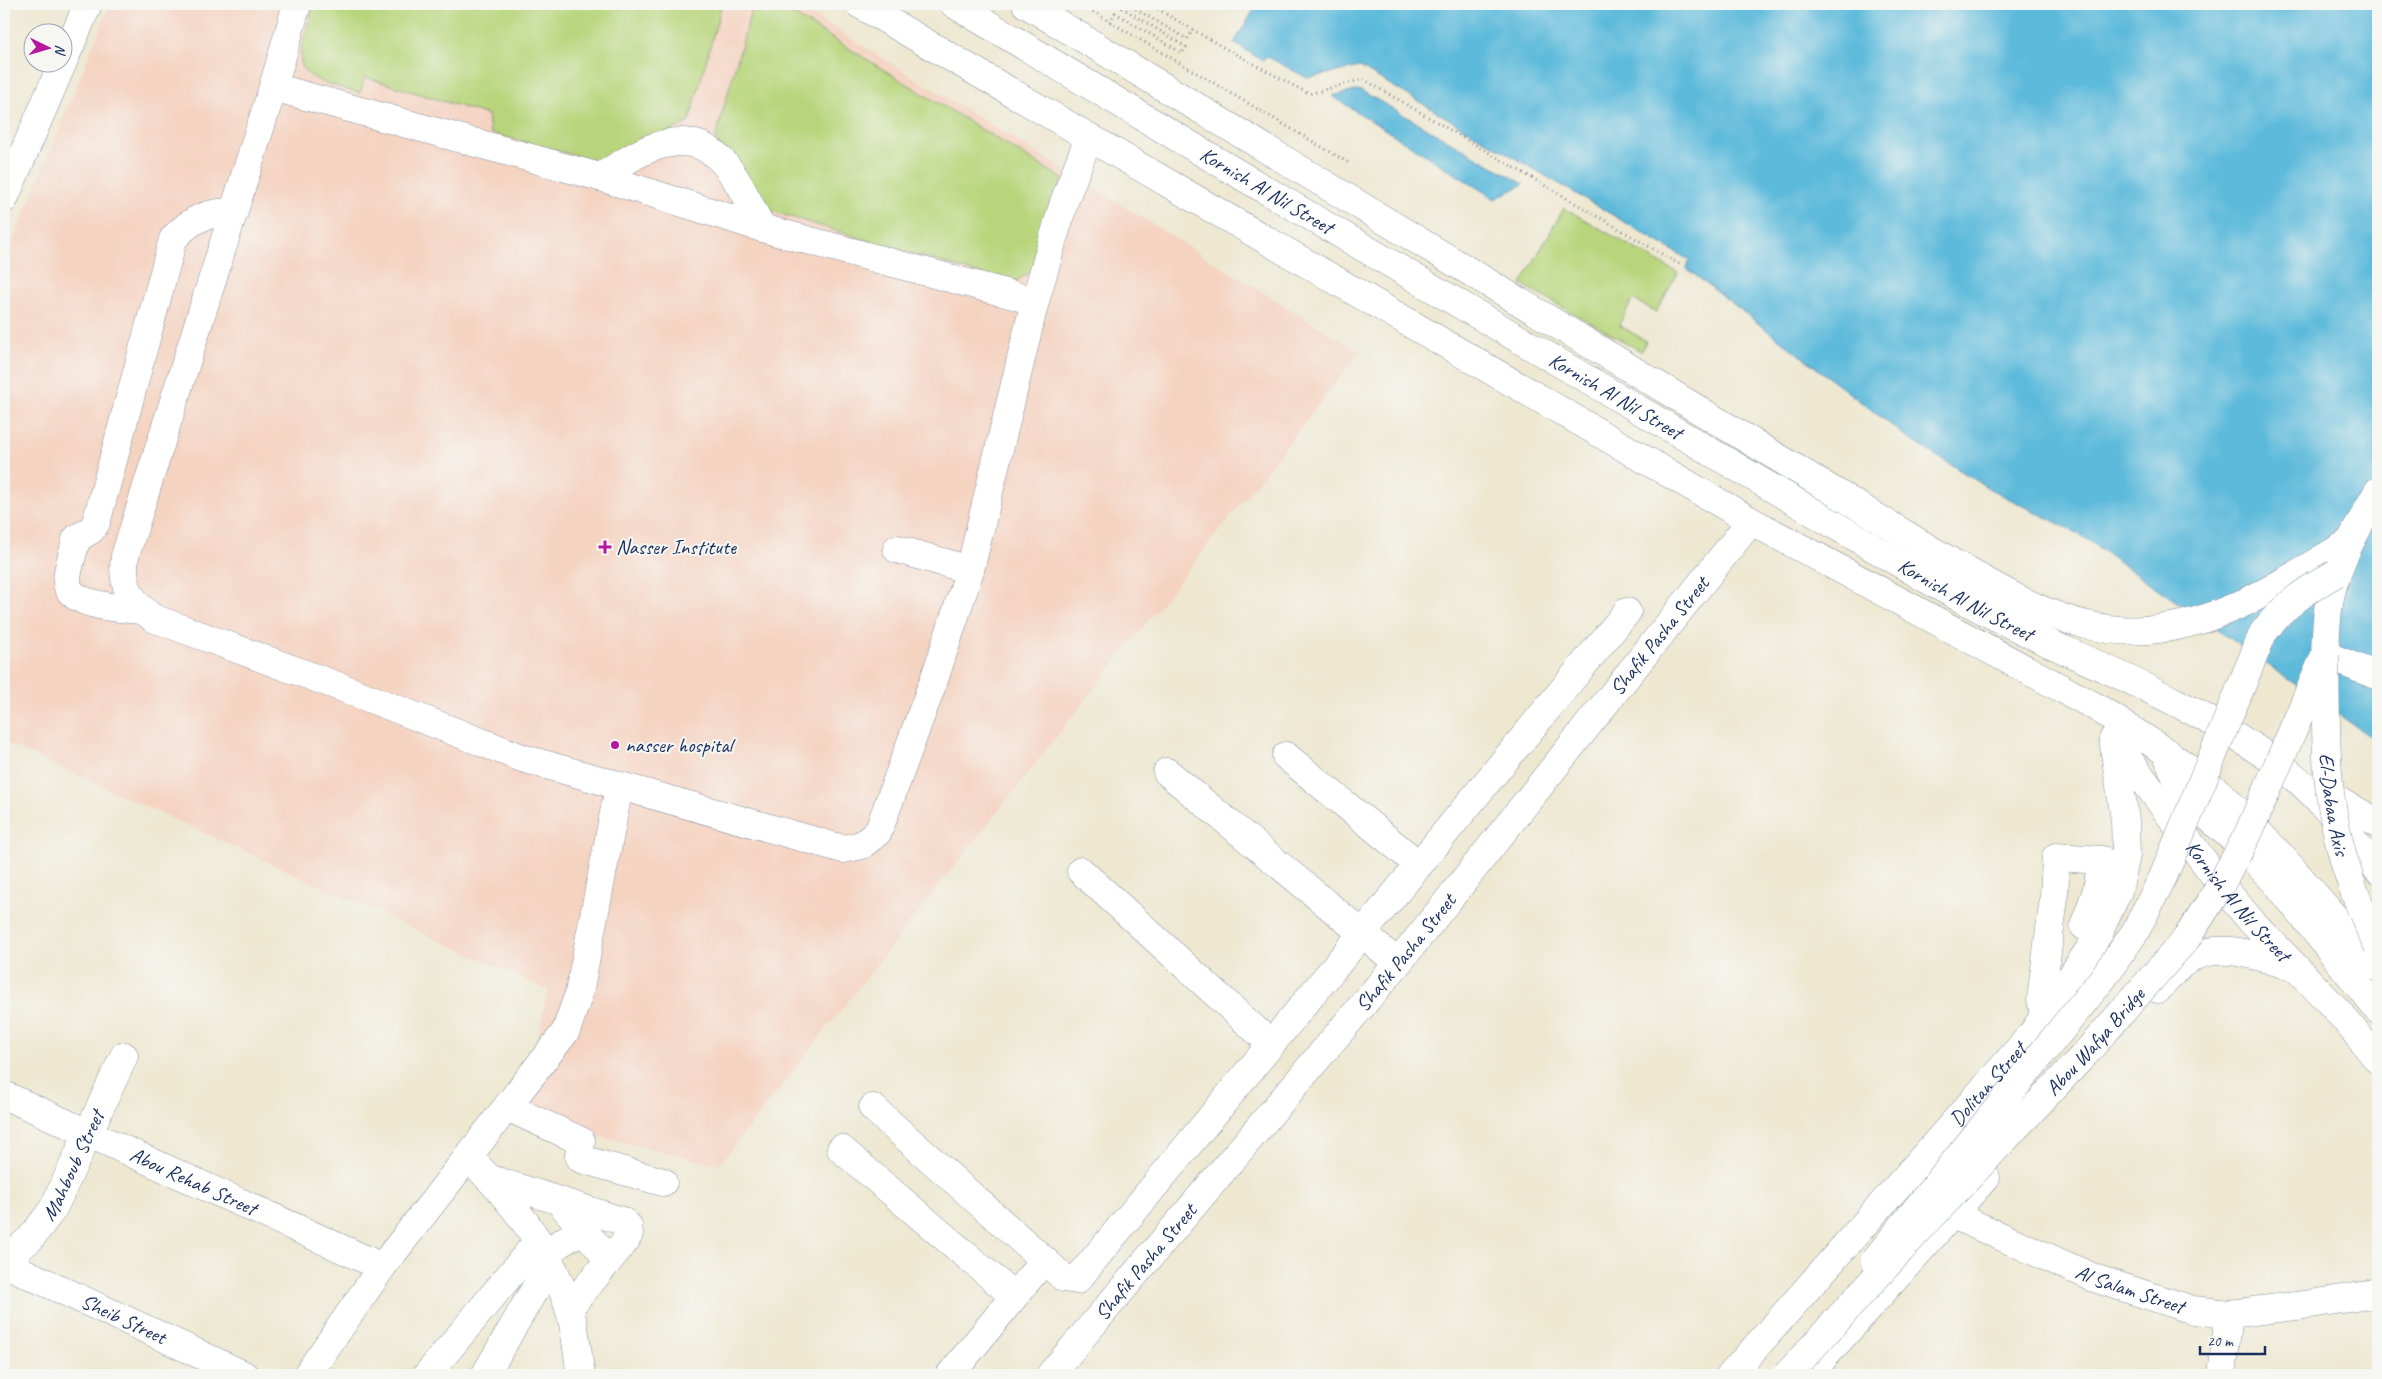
<svg xmlns="http://www.w3.org/2000/svg" width="2382" height="1379" viewBox="0 0 2382 1379" font-family="Caveat,sans-serif">
	<rect width="100%" height="100%" fill="#f6f6f2"/>
	<filter id="ink" filterUnits="userSpaceOnUse"><feTurbulence type="fractalNoise" baseFrequency=".02" numOctaves="2"/><feDisplacementMap in="SourceGraphic" scale="10" xChannelSelector="R" yChannelSelector="G"/><feConvolveMatrix kernelMatrix="1 2 1 2 8 2 1 2 1" color-interpolation-filters="sRGB"/></filter>
	<filter id="wash" filterUnits="userSpaceOnUse"><feTurbulence type="fractalNoise" baseFrequency=".0096" numOctaves="4" result="noise"/><feDisplacementMap in="SourceGraphic" scale="20" xChannelSelector="R" yChannelSelector="G"/><feGaussianBlur stdDeviation="1.12" result="paint"/><feColorMatrix in="noise" values="0 0 0 0 0 0 0 0 0 0 0 0 0 0 0 0 0 1.4 0 .05"/><feComposite in="paint" operator="in"/></filter>
	<g filter="url(#wash)">
		<rect width="100%" height="100%" fill="#eee8d1"/>
		<!-- built -->
		<polygon fill="#f5d3c1" points="110,4 795,4 1360,352 719,1165 520,1117 548,990 4,742 4,264"/>
		<!-- green -->
		<g fill="#b8d57b" stroke="#6a826c">
			<path d="M 314,4 L 722,4 L 689,122 L 605,163 L 490,133 L 488,115 L 365,77 L 360,93 C 288,74 294,72 314,4 Z"/>
			<polygon points="753,4 776,4 1063,179 1032,271 1017,281 999,280 761,208 715,139"/>
			<polygon points="1564,208 1678,273 1656,312 1633,299 1619,325 1646,341 1641,351 1521,284"/>
		</g>
		<!-- water -->
		<g fill="#5dbadb" stroke="#3c749c">
			<polygon points="1253,4 2378,4 2378,742 2079,534 1990,489 1908,438 1686,268 1689,260 1360,67 1307,78 1268,57 1262,60 1234,43 1256,6"/>
			<polygon points="1360,90 1524,184 1495,199 1332,96"/>
		</g>
	</g>
	<g filter="url(#ink)">
		<g fill="none" stroke-linecap="round" stroke-linejoin="round">
			<!-- minor casing -->
			<g stroke="#848c98" stroke-width="29">
				<g id="minor">
					<path d="M 297,4 L 273,87 L 125,556 C 121,584 130,602 153,618 L 343,688 L 522,758 L 843,849 L 862,845 L 878,832 L 935,677 L 970,570 L 1035,301 L 1065,199 L 1089,137"/>
					<polyline points="273,87 600,177 762,228 1035,301"/>
					<path d="M 600,177 C 618,167 635,153 654,147 C 719,125 737,182 762,228"/>
					<polyline points="4,199 88,4"/>
					<polyline points="897,549 970,570"/>
					<path d="M 141,610 C 123,608 67,607 67,581 C 67,568 74,552 76,539 L 91,530 L 96,523 L 173,239 C 191,219 207,212 234,212"/>
					<polyline points="1286,756 1419,865"/>
					<polyline points="1167,772 1398,963"/>
					<polyline points="1081,871 1271,1044"/>
					<polyline points="2044,1015 2041,999 2054,898 2056,857 2102,860 2097,890 2084,926 2100,932"/>
					<path id="s1" d="M 4,1095 L 382,1267"/>
					<polyline points="507,1107 581,1141 579,1156 581,1159 663,1182"/>
					<polyline points="873,1108 1064,1278 1077,1280 1627,612"/>
					<polyline points="841,1149 1014,1296"/>
					<path d="M 468,1157 C 512,1200 550,1248 569,1308 C 576,1329 577,1353 581,1375"/>
					<polyline points="491,1179 622,1221 628,1226 629,1234 626,1240 569,1308"/>
					<polyline points="559,1201 609,1260"/>
					<path id="s2" d="M 1953,1215 L 2094,1278 L 2193,1310 L 2229,1314 L 2304,1305 L 2368,1295 L 2378,1291"/>
					<polyline points="545,1253 583,1229"/>
					<path id="s3" d="M 4,1261 L 30,1239 L 53,1209 L 124,1056"/>
					<path id="s4" d="M 4,1263 L 244,1375"/>
					<polyline points="307,1375 382,1267 566,1031 579,993 619,787"/>
					<polyline points="427,1375 538,1241"/>
					<polyline points="485,1375 550,1263"/>
					<polyline points="950,1375 1044,1260"/>
					<path id="s5" d="M 1050,1375 L 1398,963 L 1751,521"/>
					<polyline points="2222,1375 2229,1314"/>
				</g>
			</g>
			<!-- major casing -->
			<g stroke="#848c98" stroke-width="29">
				<g id="major">
					<path id="s6" d="M 2115,741 L 2222,886 L 2252,922 L 2337,1010 L 2378,1060"/>
					<polyline points="2314,787 2378,823"/>
					<path d="M 2158,989 C 2166,981 2174,970 2182,963 C 2215,938 2260,957 2294,967"/>
					<path id="s7" d="M 1731,1375 L 2032,1034 L 2093,944 L 2118,891 L 2126,856 L 2125,820 L 2113,739"/>
					<polyline points="1808,1375 1986,1177"/>
				</g>
			</g>
			<!-- highway casing -->
			<g stroke="#848c98" stroke-width="29">
				<g id="highway">
					<polyline points="859,4 1751,521 2096,707 2166,752 2198,775 2225,798 2282,857 2378,967"/>
					<path id="s8" d="M 954,4 L 1247,179 L 1935,584 C 1976,607 2017,629 2060,648 C 2138,683 2217,718 2286,770 C 2321,797 2349,836 2378,870"/>
					<path d="M 1026,4 L 1936,553 C 2045,616 2115,662 2241,604 C 2279,587 2314,563 2350,542"/>
					<path d="M 2378,491 C 2360,524 2340,556 2331,593 C 2326,613 2326,634 2325,655 L 2378,676"/>
					<polyline points="2166,752 2177,780 2186,794 2197,807 2238,843 2279,886 2378,1010"/>
				</g>
			</g>
			<!-- path -->
			<g stroke="#848c98" stroke-width="3" stroke-dasharray="1 4" stroke-linecap="butt">
				<polyline points="1080,4 1349,163"/>
				<polyline points="1127,4 1187,39 1193,30"/>
				<polyline points="1149,4 1219,45 1309,94 1363,79 1679,264"/>
				<polyline points="1110,22 1115,13 1182,53 1186,47 1116,4"/>
			</g>
			<!-- minor -->
			<use href="#minor" stroke="#fff" stroke-width="28"/>
			<!-- major -->
			<use href="#major" stroke="#fff" stroke-width="28"/>
			<!-- highway -->
			<use href="#highway" stroke="#fff" stroke-width="28"/>
			<!-- major-bridge casing -->
			<g stroke="#848c98" stroke-width="29" stroke-linecap="butt">
				<g id="major-bridge">
					<path id="s9" d="M 1787,1375 L 1917,1232 L 2085,1054 L 2186,939 L 2219,888 L 2248,834 L 2325,655"/>
				</g>
			</g>
			<!-- highway-bridge casing -->
			<g stroke="#848c98" stroke-width="29" stroke-linecap="butt">
				<g id="highway-bridge">
					<path id="s10" d="M 2325,655 C 2326,694 2325,734 2328,774 C 2333,833 2351,893 2378,946"/>
					<path d="M 1875,1260 L 2103,978 L 2135,932 L 2163,877 L 2263,633 C 2283,605 2307,590 2336,573"/>
				</g>
			</g>
			<!-- major-bridge -->
			<use href="#major-bridge" stroke="#fff" stroke-width="28"/>
			<!-- highway-bridge -->
			<use href="#highway-bridge" stroke="#fff" stroke-width="28"/>
		</g>
	</g>
	<!-- markers -->
	<g fill="#b5179e" stroke="#f6f6f2" stroke-width="2">
		<path d="M602.5 539.5h5v5h5v5h-5v5h-5v-5h-5v-5h5z"/>
		<circle cx="615" cy="745" r="5"/>
	</g>
	<g text-anchor="middle" dominant-baseline="central" stroke-width="4" stroke-linejoin="round" paint-order="stroke">
		<!-- street labels -->
		<g font-size="21" fill="#1b2f5e" stroke="#f6f6f2">
			<text stroke="none"><textPath href="#s8" startOffset="364">Kornish Al Nil Street</textPath></text>
			<text stroke="none"><textPath href="#s8" startOffset="769">Kornish Al Nil Street</textPath></text>
			<text stroke="none"><textPath href="#s8" startOffset="1174">Kornish Al Nil Street</textPath></text>
			<text stroke="none"><textPath href="#s5" startOffset="958">Shafik Pasha Street</textPath></text>
			<text stroke="none"><textPath href="#s10" startOffset="150">El-Dabaa Axis</textPath></text>
			<text stroke="none"><textPath href="#s6" startOffset="202">Kornish Al Nil Street</textPath></text>
			<text stroke="none"><textPath href="#s5" startOffset="552">Shafik Pasha Street</textPath></text>
			<text stroke="none"><textPath href="#s9" startOffset="454">Abou Wafya Bridge</textPath></text>
			<text stroke="none"><textPath href="#s7" startOffset="388">Dolitan Street</textPath></text>
			<text stroke="none"><textPath href="#s3" startOffset="120">Mahboub Street</textPath></text>
			<text stroke="none"><textPath href="#s1" startOffset="208">Abou Rehab Street</textPath></text>
			<text stroke="none"><textPath href="#s5" startOffset="148">Shafik Pasha Street</textPath></text>
			<text stroke="none"><textPath href="#s2" startOffset="192">Al Salam Street</textPath></text>
			<text stroke="none"><textPath href="#s4" startOffset="132">Sheib Street</textPath></text>
		</g>
		<!-- poi labels -->
		<g font-size="21" fill="#1b2f5e" stroke="#f6f6f2" text-anchor="start">
			<text x="616" y="547">Nasser Institute</text>
			<text x="625" y="745">nasser hospital</text>
		</g>
	</g>
	<!-- margin -->
	<rect width="2382" height="1379" fill="none" stroke="#f6f6f2" stroke-width="20"/>
	<!-- north arrow -->
	<g transform="translate(48 48) rotate(95)"><circle r="24" fill="#f6f6f2" stroke="#9ea6b7"/>
	<path d="M0-4L9 19L0 12L-9 19Z" fill="#b5179e"/>
	<text y="-8" font-size="14" font-weight="bold" text-anchor="middle" fill="#1b2f5e">N</text>
	</g>
	<!-- scale -->
	<path d="M2200 1346v8h65v-8" fill="none" stroke="#1b2f5e" stroke-width="2.5"/>
	<text x="2207" y="1346" font-size="15" fill="#1b2f5e" stroke="#f6f6f2" stroke-width="4" paint-order="stroke">20 m</text>
</svg>
